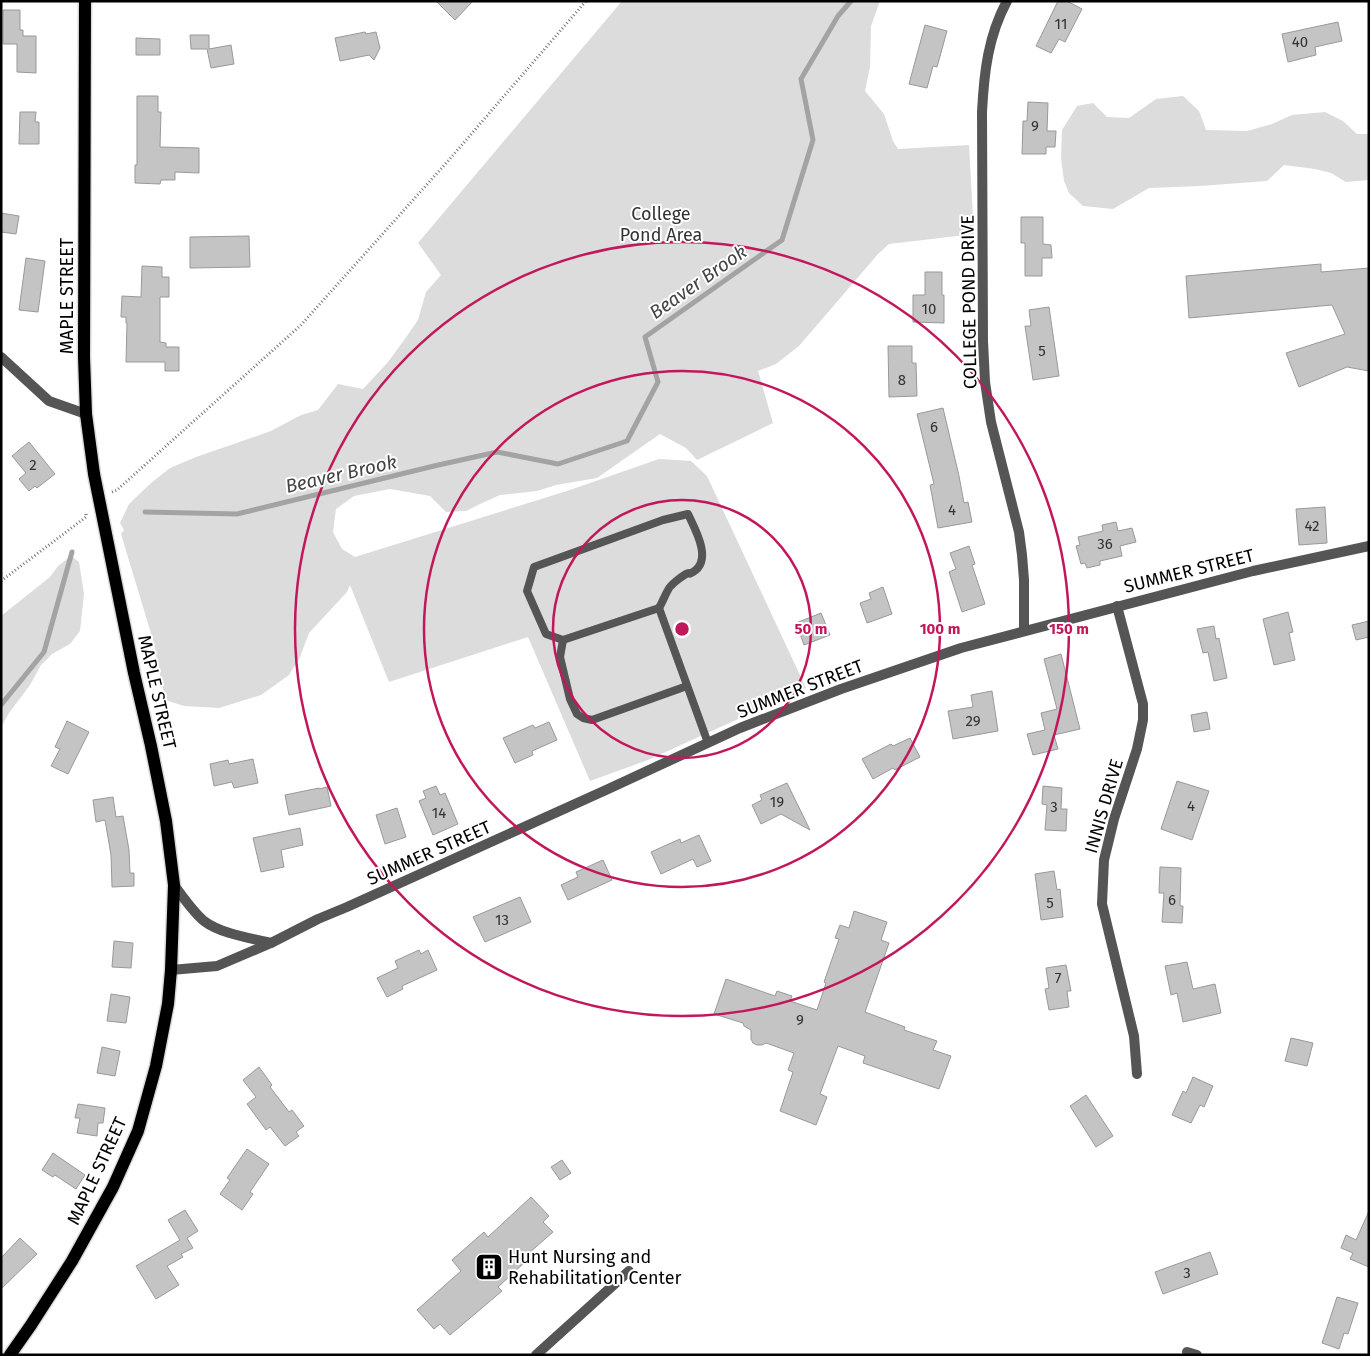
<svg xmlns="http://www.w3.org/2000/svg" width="1370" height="1356" viewBox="0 0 1370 1356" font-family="'Fira Sans',sans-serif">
	<rect width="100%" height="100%" fill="#fff"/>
	<!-- green -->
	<g fill="#dcdcdc">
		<polygon points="622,1 880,1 871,26 870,67 865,91 884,114 893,141 898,149 969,145 974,234 889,244 878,254 799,346 776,364 758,371 773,423 697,460 686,448 660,434 597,478 556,485 537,491 500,495 480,504 466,511 446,512 430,496 390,489 354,496 336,509 333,532 342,549 355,557 567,491 659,459 691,461 707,476 806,688 648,760 590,781 528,637 389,682 350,585 347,592 309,633 300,657 289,675 261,695 219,708 184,706 165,700 153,640 121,534 124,530 120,523 129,504 151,483 170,468 196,457 271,431 301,415 318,410 338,384 363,389 388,362 407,336 418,320 426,292 441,275 418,243"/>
		<polygon points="1183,96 1199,111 1206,130 1247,131 1272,124 1292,115 1325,112 1343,121 1357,134 1367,134 1369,132 1369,180 1346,182 1331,173 1315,169 1284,165 1267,181 1200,186 1149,188 1113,209 1083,206 1069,193 1064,181 1061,158 1062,130 1077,106 1093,103 1107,117 1129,118 1156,99"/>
		<polygon points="71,556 79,562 84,594 80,631 70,644 52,654 41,665 30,685 9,713 1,727 1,616 50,577 58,566"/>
	</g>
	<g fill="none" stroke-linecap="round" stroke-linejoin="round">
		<!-- stream -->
		<g stroke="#a3a3a3" stroke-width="5">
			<polyline points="145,512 237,514 434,466 497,452 558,464 627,441 658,382 645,337 782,240 813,140 801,79 838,16 851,1"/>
			<polyline points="1,705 44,652 72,552"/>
		</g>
	</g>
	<!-- building -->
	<g fill="#c4c4c4" stroke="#999">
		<polygon points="436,1 473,1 455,20"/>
		<polygon points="1058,1 1067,1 1082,9 1065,42 1059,39 1051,53 1036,46"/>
		<polygon points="3,10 20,10 20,30 23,30 23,36 36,36 36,73 17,72 17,44 3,44"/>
		<polygon points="1338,22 1342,41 1315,47 1316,55 1288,62 1282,34"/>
		<polygon points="925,25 947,31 937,67 933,66 927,88 909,84"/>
		<polygon points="365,32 366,34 376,32 380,48 374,60 369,55 340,61 335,38"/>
		<polygon points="190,35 209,35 209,49 231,45 234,64 211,68 207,49 191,49"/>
		<polygon points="136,38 160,39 160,55 136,55"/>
		<polygon points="137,96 158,96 158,112 161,112 160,147 199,148 199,173 175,172 175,180 161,180 160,184 135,183 135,165 137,165"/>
		<polygon points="1028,102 1048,103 1047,131 1056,131 1055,147 1046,147 1046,154 1022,154 1023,121 1027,121"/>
		<polygon points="20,112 36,112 35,122 39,122 39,144 19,144"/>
		<polygon points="1,213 19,216 16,234 1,232"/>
		<polygon points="1021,217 1043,217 1043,244 1051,245 1052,258 1042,258 1042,276 1025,276 1025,243 1021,243"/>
		<polygon points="249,236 250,267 190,268 190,237"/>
		<polygon points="26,258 45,261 38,312 19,310"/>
		<polygon points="1321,264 1321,272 1369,268 1369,371 1347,367 1299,387 1286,353 1345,334 1332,305 1189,318 1186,276"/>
		<polygon points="142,266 162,267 162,277 169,277 169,297 160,297 160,342 166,343 166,347 179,347 179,371 165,371 165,362 126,362 127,323 126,323 126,317 121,317 122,296 141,297"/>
		<polygon points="925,272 942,272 942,295 944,295 944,323 913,322 913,295 925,295"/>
		<polygon points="1049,307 1059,376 1033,380 1025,326 1031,326 1029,310"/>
		<polygon points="888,346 912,346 912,363 916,363 917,396 889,397"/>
		<polygon points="943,408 959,476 964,503 968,502 972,522 938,528 930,485 934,484 917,414"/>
		<polygon points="29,442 55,474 37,488 35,486 29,491 19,479 26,473 12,456"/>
		<polygon points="1325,507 1327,543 1299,545 1296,509"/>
		<polygon points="1116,522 1118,531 1132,528 1136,542 1120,546 1122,556 1100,561 1100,565 1087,568 1085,563 1081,564 1076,546 1080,545 1078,537 1103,531 1102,525"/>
		<polygon points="969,546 975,564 972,565 985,604 962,612 949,572 956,569 950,553"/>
		<polygon points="883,587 892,614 867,623 860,603 871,599 869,593"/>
		<polygon points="1288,612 1293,632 1289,633 1295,660 1274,665 1263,619"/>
		<polygon points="821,613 830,635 804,645 796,623"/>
		<polygon points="1369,621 1369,637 1356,640 1352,625"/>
		<polygon points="1214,626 1216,639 1219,638 1227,678 1214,681 1208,652 1203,653 1197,629"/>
		<polygon points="1061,654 1080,729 1054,735 1058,749 1033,755 1027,734 1045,730 1041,713 1057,709 1044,659"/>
		<polygon points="992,691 998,731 953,739 948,711 973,707 971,695"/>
		<polygon points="1207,712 1210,729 1194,732 1191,715"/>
		<polygon points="67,721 89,732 68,774 51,766 60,749 55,747"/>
		<polygon points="549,722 557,740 532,751 533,755 515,763 503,738 533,725 535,728"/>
		<polygon points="910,738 920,757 895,770 893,768 873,779 862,759 891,744 893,746"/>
		<polygon points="253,759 258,783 234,788 232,782 214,786 210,764 228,760 229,764"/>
		<polygon points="1177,781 1209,791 1192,840 1161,829"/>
		<polygon points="787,783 810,830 781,814 761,824 752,805 762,800 760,795"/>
		<polygon points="436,786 440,795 445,793 458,824 433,835 419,801 426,798 423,791"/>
		<polygon points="1043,786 1062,788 1061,809 1067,809 1066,831 1045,830 1047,805 1042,804"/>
		<polygon points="327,787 331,806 289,815 285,795 319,788 319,789"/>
		<polygon points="113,797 116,817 123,816 129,850 130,873 134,873 134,886 112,887 111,855 105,820 96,822 93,800"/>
		<polygon points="397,808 406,837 385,844 376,815"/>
		<polygon points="300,828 303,845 281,850 284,867 261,872 253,838"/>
		<polygon points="699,835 711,861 697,867 693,859 661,874 651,852 680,839 681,843"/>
		<polygon points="603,860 612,880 568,900 561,885 578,877 576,872"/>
		<polygon points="1160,867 1181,868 1180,906 1183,906 1182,923 1162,922 1164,893 1159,893"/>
		<polygon points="1054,871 1057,890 1060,889 1063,917 1041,920 1035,874"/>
		<polygon points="520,897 531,922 485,942 473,917"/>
		<polygon points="854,911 887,922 881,940 889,943 865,1012 905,1027 904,1030 937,1041 933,1050 951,1056 939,1089 863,1063 865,1056 838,1046 820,1094 827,1097 816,1125 780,1111 793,1072 788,1070 794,1053 766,1043 762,1045 757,1045 753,1043 751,1039 751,1030 744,1026 743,1023 714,1014 726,979 775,996 777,991 792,996 790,1001 817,1010 826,983 824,982 839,939 835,938 840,925 849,928"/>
		<polygon points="114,941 133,943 131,968 112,967"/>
		<polygon points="419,950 421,954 428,950 437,970 402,986 403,989 387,997 377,978 398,968 395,961"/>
		<polygon points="1187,962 1193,989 1215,984 1221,1013 1183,1022 1177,993 1171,995 1165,966"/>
		<polygon points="1066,965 1071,991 1067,991 1069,1007 1049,1010 1045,989 1049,988 1046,968"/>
		<polygon points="111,994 130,997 126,1023 107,1021"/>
		<polygon points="1291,1038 1313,1043 1307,1066 1285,1061"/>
		<polygon points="102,1047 120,1051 115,1076 97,1073"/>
		<polygon points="259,1067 272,1085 270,1087 289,1112 292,1110 304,1126 296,1132 299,1136 285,1146 270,1127 266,1130 247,1104 256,1097 243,1080"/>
		<polygon points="1193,1077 1213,1086 1204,1107 1200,1105 1191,1123 1172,1115 1183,1091 1186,1093"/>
		<polygon points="1086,1095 1113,1136 1096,1147 1070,1106"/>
		<polygon points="78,1104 105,1108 103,1123 98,1123 97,1136 77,1133 80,1118 75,1118"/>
		<polygon points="247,1149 269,1164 250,1192 253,1194 242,1210 220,1194 230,1180 227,1178"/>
		<polygon points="53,1153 85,1175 76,1189 55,1175 53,1177 42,1170"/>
		<polygon points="562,1160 571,1173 560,1180 551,1167"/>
		<polygon points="531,1197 549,1216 543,1222 553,1232 521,1260 524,1263 498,1287 502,1291 450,1335 440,1324 434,1329 417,1310 461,1271 452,1260 484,1232 488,1237"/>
		<polygon points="185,1210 198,1231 187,1238 193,1248 181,1254 183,1257 167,1266 179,1285 156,1299 136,1266 180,1240 168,1220"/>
		<polygon points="1369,1211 1369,1267 1350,1259 1353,1253 1341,1248 1346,1235 1356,1240"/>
		<polygon points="20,1238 37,1254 1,1289 1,1258"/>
		<polygon points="1210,1252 1218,1274 1163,1294 1155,1272"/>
		<polygon points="1337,1297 1358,1303 1348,1334 1344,1333 1339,1349 1322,1343"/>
	</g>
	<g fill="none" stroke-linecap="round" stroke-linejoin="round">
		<!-- primary casing -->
		<g stroke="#dbdbdb" stroke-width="15">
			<polyline id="primary" points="10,1355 31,1325 72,1261 113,1187 138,1131 156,1066 168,1004 171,970 174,885 166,821 151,746 134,673 94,474 86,414 84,357 85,1"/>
		</g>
		<!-- path -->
		<g stroke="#777" stroke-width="3" stroke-dasharray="1 2.5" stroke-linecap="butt">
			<polyline points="112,492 117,490 301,325 448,161 586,1"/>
			<polyline points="1,581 86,517 86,514"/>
		</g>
		<!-- service -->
		<g stroke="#555" stroke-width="8">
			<path d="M 659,608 C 663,601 665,595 668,590 C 670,585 681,577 686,574 C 693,571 687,576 693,572 C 713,560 695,529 688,514 L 663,520 L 534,567 L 527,591 L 546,634 L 563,640 L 560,657 L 570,699 L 577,714 L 583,718 L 592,720 L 687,686"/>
			<polyline points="659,608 708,743"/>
			<polyline points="563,640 659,608"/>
		</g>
		<!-- minor -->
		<g stroke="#555" stroke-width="10">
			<path d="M 1007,1 C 988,36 984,73 982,112 L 983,341 L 985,382 L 991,422 L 1019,532 L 1022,555 L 1024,580 L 1024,631"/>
			<polyline points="1,357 49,401 86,414"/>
			<polyline points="1117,606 1143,704 1143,720 1137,749 1114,819 1104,860 1102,904 1134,1036 1137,1074"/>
			<polyline points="1187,1352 1197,1355"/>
			<polyline points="536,1355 629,1271"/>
		</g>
		<!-- tertiary -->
		<g stroke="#555" stroke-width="10">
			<path d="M 174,885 C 183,897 193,912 204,921 C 221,934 251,938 271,943"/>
			<polyline points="171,970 217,966 271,943 318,919 347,907 606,790 740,728 841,689 961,648 1253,571 1369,546"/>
		</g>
		<!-- primary -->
		<use href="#primary" stroke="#000" stroke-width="12"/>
	</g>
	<!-- distance rings -->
	<g fill="none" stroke="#c2185b" stroke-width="2.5">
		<circle cx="682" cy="629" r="129"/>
		<circle cx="682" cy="629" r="258"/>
		<circle cx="682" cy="629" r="387"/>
	</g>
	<!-- icons -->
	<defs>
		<g id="building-square" transform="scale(1.4375)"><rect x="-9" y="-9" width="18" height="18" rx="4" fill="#000" stroke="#fff"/><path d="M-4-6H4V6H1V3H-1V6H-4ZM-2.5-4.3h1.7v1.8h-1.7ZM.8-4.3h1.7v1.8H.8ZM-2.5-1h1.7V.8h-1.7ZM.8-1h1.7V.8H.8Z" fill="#fff"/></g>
	</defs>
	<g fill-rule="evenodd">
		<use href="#building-square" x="489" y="1267"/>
	</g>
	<g text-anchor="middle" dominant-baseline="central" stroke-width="4" stroke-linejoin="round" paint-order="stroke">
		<!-- number labels -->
		<g font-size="15" fill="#313131">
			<text x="1061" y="24">11</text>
			<text x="1300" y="42">40</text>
			<text x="1035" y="126">9</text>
			<text x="929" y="309">10</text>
			<text x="1042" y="351">5</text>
			<text x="902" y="380">8</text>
			<text x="934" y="427">6</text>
			<text x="33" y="465">2</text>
			<text x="952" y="510">4</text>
			<text x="1312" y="526">42</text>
			<text x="1105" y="544">36</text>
			<text x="973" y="721">29</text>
			<text x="777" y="802">19</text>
			<text x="1191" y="806">4</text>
			<text x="1054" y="807">3</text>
			<text x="439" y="813">14</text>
			<text x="1172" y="900">6</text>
			<text x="1050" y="903">5</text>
			<text x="502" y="920">13</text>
			<text x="1058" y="978">7</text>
			<text x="800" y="1020">9</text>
			<text x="1187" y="1273">3</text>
		</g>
		<!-- park labels -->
		<g font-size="18" fill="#333" stroke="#fff">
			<text x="661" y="214">College<tspan x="661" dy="21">Pond Area</tspan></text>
		</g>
		<!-- street labels -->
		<g font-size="18" fill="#000" stroke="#fff">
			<text transform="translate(67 296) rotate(-90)">MAPLE STREET</text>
			<text transform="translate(969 302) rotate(-91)">COLLEGE POND DRIVE</text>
			<text transform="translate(1189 571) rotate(-14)">SUMMER STREET</text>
			<text transform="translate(800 689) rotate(-21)">SUMMER STREET</text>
			<text transform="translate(157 692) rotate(77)">MAPLE STREET</text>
			<text transform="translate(1104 806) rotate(-74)">INNIS DRIVE</text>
			<text transform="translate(429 853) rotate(-24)">SUMMER STREET</text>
			<text transform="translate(97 1171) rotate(-65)">MAPLE STREET</text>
		</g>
		<!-- poi labels -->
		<g font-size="18" fill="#000" stroke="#fff" text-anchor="start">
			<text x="508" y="1257">Hunt Nursing and<tspan x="508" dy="21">Rehabilitation Center</tspan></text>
		</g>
		<!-- water labels -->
		<g font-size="19" font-style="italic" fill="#444" stroke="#fff">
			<text transform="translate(698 282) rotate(-35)">Beaver Brook</text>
			<text transform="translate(341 474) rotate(-13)">Beaver Brook</text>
		</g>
	</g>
	<circle cx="682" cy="629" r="8" fill="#c2185b" stroke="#fff" stroke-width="2.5"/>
	<g font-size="15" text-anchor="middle" font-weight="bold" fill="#c2185b" stroke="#fff" stroke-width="4" stroke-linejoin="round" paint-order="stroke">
		<text x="811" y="634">50 m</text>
		<text x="940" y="634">100 m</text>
		<text x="1069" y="634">150 m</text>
	</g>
	<!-- border -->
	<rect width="1370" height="1356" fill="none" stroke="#000000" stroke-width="5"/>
</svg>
